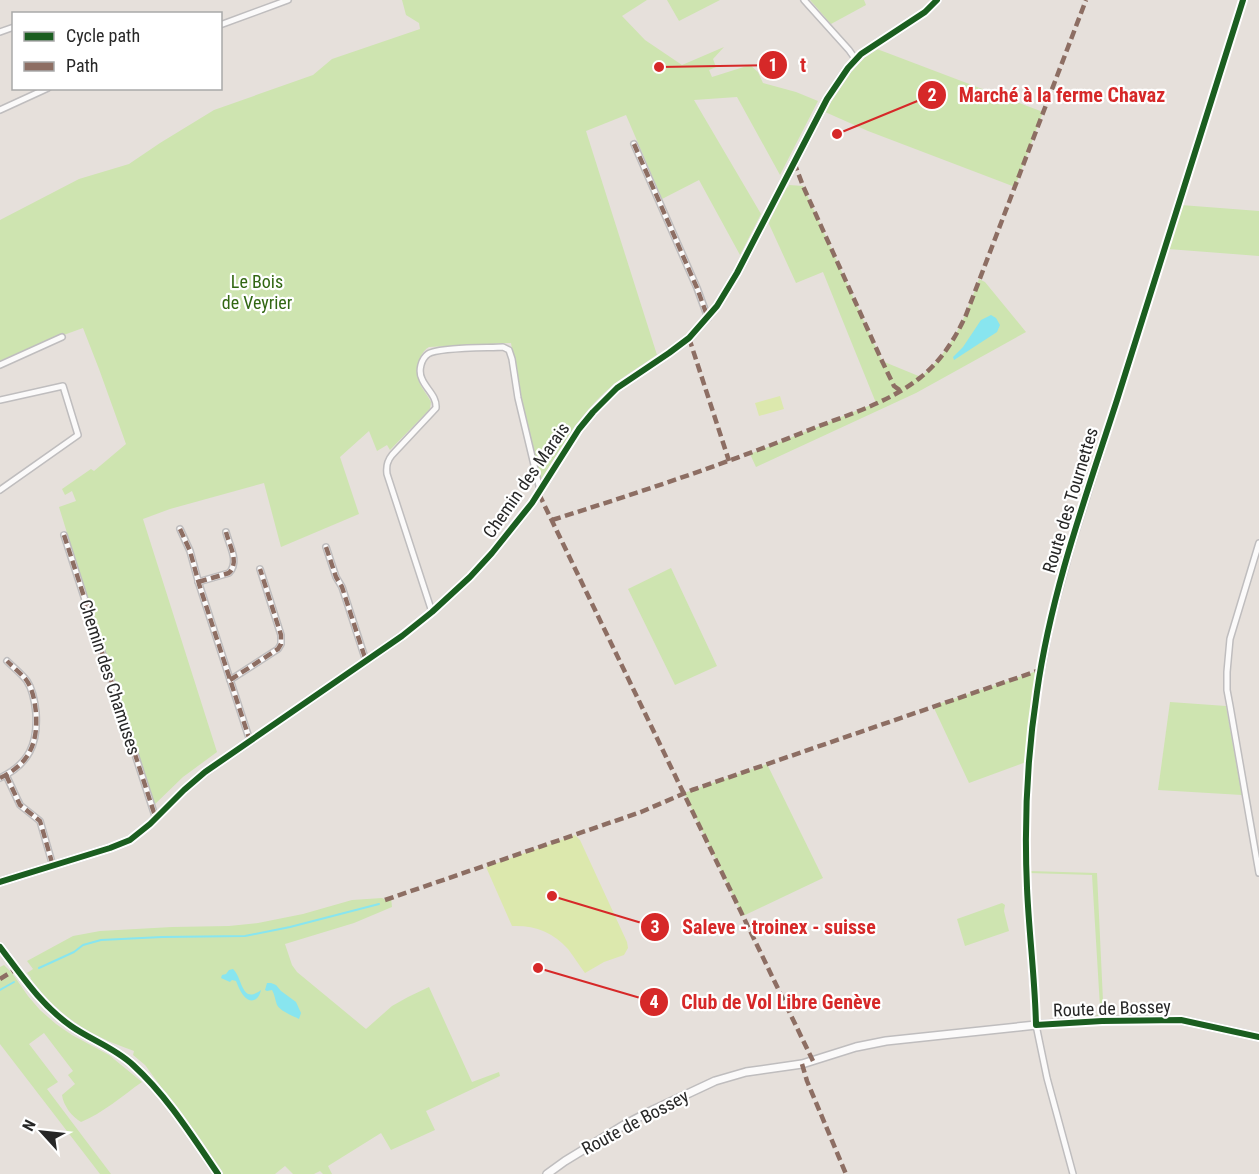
<svg xmlns="http://www.w3.org/2000/svg" width="1259" height="1174" viewBox="0 0 1259 1174" font-family="'Roboto Condensed',sans-serif">
	<rect width="100%" height="100%" fill="#e6e0db"/>
	<!-- green -->
	<g fill="#cee4b0">
		<path d="M 402,0 L 647,0 L 622,16 L 645,40 L 682,65 L 724,47 L 713,59 L 716,67 L 709,70 L 712,77 L 750,65 L 758,72 L 763,83 L 796,92 L 818,101 L 780,175 L 737,97 L 694,100 L 761,214 L 740,255 L 699,180 L 662,199 L 626,115 L 586,131 L 657,355 C 641,366 625,375 611,387 C 581,412 562,447 542,480 L 537,473 L 520,398 L 511,343 L 429,347 C 418,353 415,373 420,384 C 423,390 428,396 431,402 L 430,409 L 390,450 L 387,445 L 377,451 L 369,431 L 340,457 L 359,514 L 281,547 L 264,483 L 170,509 L 143,519 L 217,752 L 183,777 L 152,807 L 59,507 L 76,501 L 72,491 L 65,495 L 62,489 L 91,469 L 94,471 L 126,444 L 99,369 L 83,328 L 36,345 L 0,361 L 0,220 L 79,179 L 129,164 L 160,143 L 214,110 L 313,75 L 332,59 L 420,29 L 419,23 L 406,15 Z"/>
		<polygon points="667,0 720,0 679,21"/>
		<polygon points="810,0 864,0 866,5 831,24"/>
		<path d="M 877,49 L 1043,112 L 1015,187 L 868,131 L 825,112 C 838,87 852,63 877,49 Z"/>
		<path d="M 789,185 L 803,186 L 882,361 L 921,377 C 953,349 965,318 979,279 L 985,282 L 1026,332 L 916,393 L 756,467 L 750,454 L 876,403 L 823,272 L 796,283 L 769,224 L 770,216 L 787,186 L 788,188 Z"/>
		<polygon points="1181,205 1259,211 1259,256 1168,249"/>
		<polygon points="671,568 717,666 675,685 628,589"/>
		<polygon points="1037,671 1033,689 1026,762 969,783 933,706"/>
		<polygon points="1170,702 1226,706 1242,795 1158,790"/>
		<polygon points="767,764 823,878 743,916 684,793"/>
		<polygon points="1029,871 1097,873 1103,1001 1109,1017 1093,1017 1099,1014 1100,1007 1092,875 1029,873"/>
		<path d="M 382,898 L 386,900 L 391,898 L 392,907 L 354,923 L 285,944 L 292,965 L 297,972 L 366,1029 L 392,1006 L 408,997 L 429,987 L 472,1082 L 499,1072 L 500,1076 L 426,1111 L 435,1130 L 391,1150 L 381,1133 L 328,1166 L 332,1174 L 323,1174 L 320,1171 L 314,1174 L 293,1174 L 285,1166 L 275,1174 L 223,1174 L 173,1103 L 145,1065 L 133,1055 L 134,1051 C 86,1034 64,1019 30,980 L 31,978 L 27,973 L 33,969 L 27,961 L 73,936 L 100,931 L 172,927 L 229,926 L 258,923 L 303,914 L 352,900 Z"/>
		<polygon points="1002,903 1005,905 1004,911 1009,931 965,946 957,919"/>
		<path d="M 4,965 L 12,973 L 28,996 L 40,1010 L 56,1024 L 72,1035 L 109,1055 L 142,1082 C 122,1096 103,1113 81,1122 C 72,1117 63,1105 62,1095 L 75,1084 L 68,1075 L 73,1071 L 44,1033 L 29,1044 L 58,1082 L 47,1089 L 111,1174 L 100,1174 L 0,1044 L 0,967 Z"/>
	</g>
	<!-- pitch -->
	<g fill="#dce8ad">
		<polygon points="780,396 784,409 759,416 755,403"/>
		<path d="M 575,835 L 580,840 L 627,942 L 628,948 L 624,955 L 604,962 L 585,973 C 579,965 574,957 568,949 C 553,932 534,925 512,926 L 486,867 Z"/>
	</g>
	<!-- water -->
	<g fill="#88e5ef">
		<polygon points="991,315 996,318 1000,325 997,332 954,360 953,357 963,347 981,320"/>
		<path d="M 233,969 C 243,978 241,1005 261,990 C 259,1000 251,1005 243,995 C 240,991 238,986 236,981 L 232,980 L 230,982 L 221,978 L 222,975 L 226,974 L 229,970 Z"/>
		<path d="M 267,983 L 271,983 L 276,985 L 281,991 L 296,1002 L 301,1013 L 299,1019 C 293,1016 280,1011 277,1005 C 275,1000 275,995 272,990 L 267,991 L 265,990 Z"/>
	</g>
	<g fill="none" stroke-linecap="round" stroke-linejoin="round">
		<!-- stream -->
		<g stroke="#88e5ef" stroke-width="2">
			<polyline points="39,968 74,952 83,945 101,940 162,937 245,936 290,927 379,904"/>
			<polyline points="0,990 14,982"/>
		</g>
		<!-- minor casing -->
		<g stroke="#bfbdbe" stroke-width="8">
			<g id="minor">
				<polyline points="804,0 849,50 856,60"/>
				<polyline points="220,25 288,0"/>
				<polyline points="0,32 14,27"/>
				<polyline points="0,110 48,88"/>
				<polyline points="634,144 697,288 708,318"/>
				<polyline points="0,365 62,337"/>
				<polyline points="0,400 63,386 78,435 0,490"/>
				<polyline points="180,529 190,551 199,584 250,741"/>
				<polyline points="64,535 156,819"/>
				<polyline points="1259,543 1230,639 1227,672 1227,690 1230,706 1259,873"/>
				<polyline points="326,547 336,577 342,587 366,661"/>
				<path d="M 198,582 L 229,573 C 240,562 229,545 226,532"/>
				<path d="M 432,612 L 387,474 C 386,466 387,461 392,455 L 436,408 C 437,396 426,389 422,379 C 418,371 421,359 428,354 C 438,347 489,348 503,347 L 509,350 L 512,359 L 518,398 L 540,490"/>
				<polyline points="230,680 278,649 281,644 281,635 260,569"/>
				<polyline points="6,775 20,805 40,821 53,866"/>
				<path d="M 0,778 C 29,764 38,744 36,713 C 35,703 33,690 27,681 C 22,674 14,668 7,661"/>
				<polyline points="1073,1174 1047,1078 1036,1025 1028,913 1026,824 1029,762 1037,693 1051,620 1071,547 1243,0"/>
			</g>
		</g>
		<!-- tertiary casing -->
		<g stroke="#bfbdbe" stroke-width="10">
			<g id="tertiary">
				<polyline points="0,882 110,848 130,840 150,824 184,790 205,772 402,636 432,612 470,577 492,553 532,503 579,429 593,412 617,388 669,353 689,338 717,306 737,273 827,99 848,68 861,54 925,12 937,0"/>
				<path d="M 0,947 C 22,976 41,1005 71,1026 C 91,1040 115,1048 133,1065 C 167,1096 192,1136 218,1174"/>
				<polyline points="547,1174 565,1161 624,1125 653,1110 715,1081 746,1072 802,1064 856,1047 886,1041 1036,1025 1087,1021 1136,1020 1181,1020 1259,1037"/>
			</g>
		</g>
		<!-- minor -->
		<use href="#minor" stroke="#fbfafa" stroke-width="5"/>
		<!-- tertiary -->
		<use href="#tertiary" stroke="#fbfafa" stroke-width="7"/>
		<!-- quiet -->
		<g stroke="#8d6e63" stroke-width="4.5" stroke-dasharray="9 4.5" stroke-linecap="butt">
			<polyline points="634,144 697,288 708,318"/>
			<polyline points="794,162 803,186 882,361 894,386 901,391"/>
			<polyline points="689,338 729,461"/>
			<polyline points="539,494 813,1061"/>
			<path d="M 552,520 C 641,492 728,463 814,428 C 850,414 890,402 921,377 C 941,361 955,339 966,315 L 1086,0"/>
			<polyline points="180,529 190,551 199,584 250,741"/>
			<polyline points="64,535 156,819"/>
			<polyline points="326,547 336,577 342,587 366,661"/>
			<path d="M 198,582 L 229,573 C 240,562 229,545 226,532"/>
			<polyline points="230,680 278,649 281,644 281,635 260,569"/>
			<polyline points="6,775 20,805 40,821 53,866"/>
			<path d="M 0,778 C 29,764 38,744 36,713 C 35,703 33,690 27,681 C 22,674 14,668 7,661"/>
			<polyline points="385,900 641,812 692,790 1040,670"/>
			<polyline points="0,979 16,969"/>
			<polyline points="802,1064 807,1081 846,1174"/>
		</g>
		<!-- cycleway casing -->
		<g stroke="#fff" stroke-width="10">
			<g id="cycleway">
				<path d="M 1243,0 C 1201,133 1159,267 1117,400 C 1086,496 1051,592 1037,692 C 1027,757 1024,822 1027,888 C 1029,934 1035,979 1036,1025 L 1102,1021 L 1181,1020 L 1259,1037"/>
				<polyline points="0,882 110,848 130,840 150,824 184,790 205,772 402,636 432,612 470,577 492,553 532,503 579,429 593,412 617,388 669,353 689,338 717,306 737,273 827,99 848,68 861,54 925,12 937,0"/>
				<path d="M 0,947 C 22,976 41,1005 71,1026 C 91,1040 115,1048 133,1065 C 167,1096 192,1136 218,1174"/>
			</g>
		</g>
		<!-- cycleway -->
		<use href="#cycleway" stroke="#1b5e20" stroke-width="6"/>
	</g>
	<g text-anchor="middle" dominant-baseline="central" stroke-width="4.5" stroke-linejoin="round" paint-order="stroke">
		<!-- park labels -->
		<g font-size="18" fill="#326713" stroke="#fff">
			<text x="257" y="281">Le Bois<tspan x="257" dy="21">de Veyrier</tspan></text>
		</g>
		<!-- street labels -->
		<g font-size="18" fill="#272727" stroke="#fff">
			<text transform="translate(526 480) rotate(-55)">Chemin des Marais</text>
			<text transform="translate(1070 500) rotate(-73)">Route des Tournettes</text>
			<text transform="translate(110 677) rotate(72)">Chemin des Chamuses</text>
			<text transform="translate(1112 1008) rotate(-2)">Route de Bossey</text>
			<text transform="translate(635 1122) rotate(-28)">Route de Bossey</text>
		</g>
	</g>
	<!-- callouts -->
	<path fill="none" stroke="#d62828" stroke-width="2" d="M659 67L773 65M837 134L932 95M552 896L655 927M538 968L654 1002"/>
	<g fill="#d62828" stroke="#fff" stroke-width="2">
		<circle cx="659" cy="67" r="6"/>
		<circle cx="837" cy="134" r="6"/>
		<circle cx="552" cy="896" r="6"/>
		<circle cx="538" cy="968" r="6"/>
		<circle cx="773" cy="65" r="15"/>
		<circle cx="932" cy="95" r="15"/>
		<circle cx="655" cy="927" r="15"/>
		<circle cx="654" cy="1002" r="15"/>
	</g>
	<g font-size="18" text-anchor="middle" font-weight="bold" fill="#fff">
		<text x="773" y="71">1</text>
		<text x="932" y="101">2</text>
		<text x="655" y="933">3</text>
		<text x="654" y="1008">4</text>
	</g>
	<g font-size="20" text-anchor="middle" font-weight="bold" fill="#d62828" stroke="#fff" stroke-width="4.5" stroke-linejoin="round" paint-order="stroke">
		<text x="803" y="72">t</text>
		<text x="1062" y="102">Marché à la ferme Chavaz</text>
		<text x="779" y="934">Saleve - troinex - suisse</text>
		<text x="781" y="1009">Club de Vol Libre Genève</text>
	</g>
	<!-- legend -->
	<rect x="12" y="12" width="210" height="78" fill="#ffffff" stroke="#a9a9a9" stroke-width="1.5"/>
	<rect x="24" y="32" width="30" height="9" fill="#1b5e20" stroke="#a9a9a9" stroke-width="1.5"/>
	<text x="66" y="42" font-size="18" fill="#272727">Cycle path</text>
	<rect x="24" y="62" width="30" height="9" fill="#8d6e63" stroke="#a9a9a9" stroke-width="1.5"/>
	<text x="66" y="72" font-size="18" fill="#272727">Path</text>
	<!-- north arrow -->
	<g transform="translate(42 1132) rotate(297)" stroke="#ffffff" stroke-width="4.5" paint-order="stroke">
	<path d="M0-4.5L10 22L0 15L-10 22Z" fill="#272727"/>
	<text y="-9" font-size="16" font-weight="bold" text-anchor="middle" fill="#272727">N</text>
	</g>
</svg>
